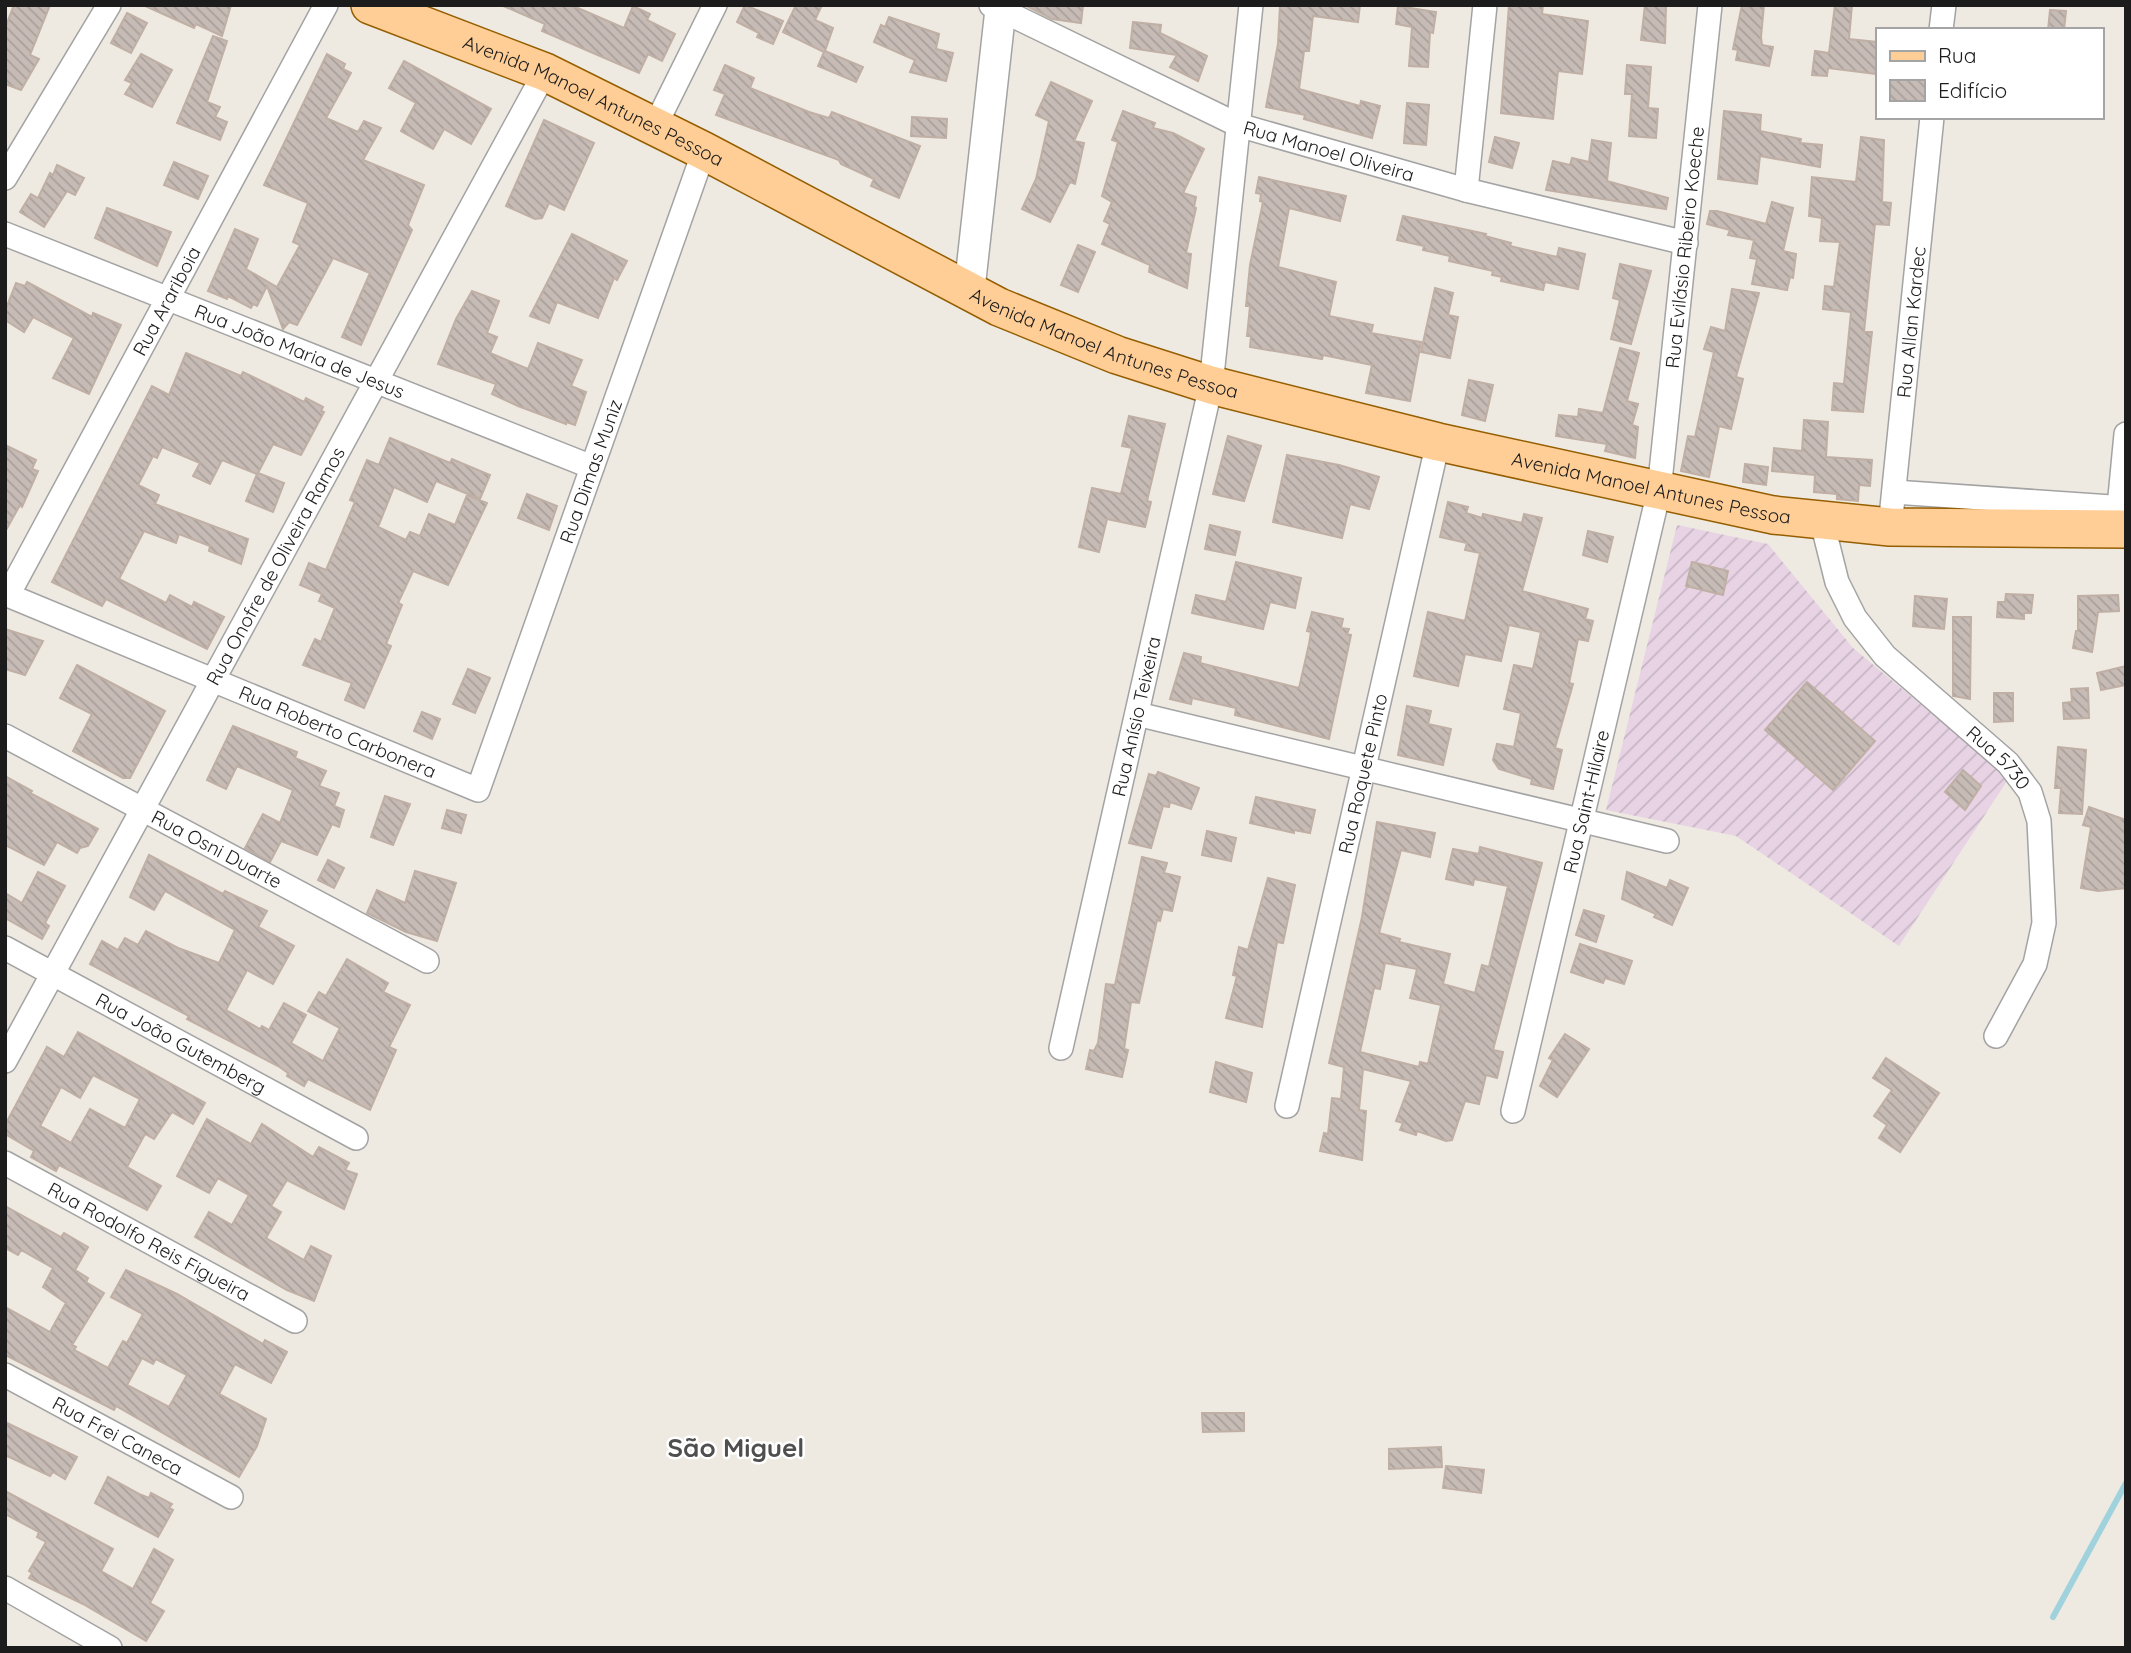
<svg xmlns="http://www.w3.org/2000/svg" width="2131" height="1653" viewBox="0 0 2131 1653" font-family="Quicksand,sans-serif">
	<defs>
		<pattern id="industrial-furrows" width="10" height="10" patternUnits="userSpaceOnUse" patternTransform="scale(1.75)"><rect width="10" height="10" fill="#e8d3e5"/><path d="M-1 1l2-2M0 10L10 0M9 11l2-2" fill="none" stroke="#c6b5c4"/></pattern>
		<pattern id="building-back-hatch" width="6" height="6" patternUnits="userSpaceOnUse" patternTransform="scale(1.75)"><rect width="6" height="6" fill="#c6bbb5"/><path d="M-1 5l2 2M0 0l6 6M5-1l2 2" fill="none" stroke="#aaa09b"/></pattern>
	</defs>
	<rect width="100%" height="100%" fill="#eeeae2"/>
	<!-- industrial -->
	<polygon fill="url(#industrial-furrows)" points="1677,525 1768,544 1853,648 2009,778 1899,946 1736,836 1606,810"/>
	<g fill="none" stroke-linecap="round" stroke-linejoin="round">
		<!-- stream -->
		<polyline stroke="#a0d2de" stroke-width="6" points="2053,1617 2126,1483"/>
	</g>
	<!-- building -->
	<g fill="url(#building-back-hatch)" stroke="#c0afa4" stroke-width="2" fill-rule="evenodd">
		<polygon points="14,5 50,5 30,55 39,59 21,90 5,84 5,28"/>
		<polygon points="143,5 231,5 222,36 196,24 194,28"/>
		<polygon points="501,5 571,5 624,28 633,6 650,14 647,20 675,34 662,61 648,54 639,73 542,31 545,24"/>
		<polygon points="745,5 783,21 773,44 757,37 759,33 737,22"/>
		<polygon points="796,5 822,5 815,20 833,28 825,51 863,67 856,82 818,66 824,52 783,32"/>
		<polygon points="1025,5 1083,5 1081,23 1052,19"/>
		<polygon points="1280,5 1360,5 1358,22 1313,16 1309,51 1304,51 1299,89 1360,106 1361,101 1380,106 1372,138 1304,119 1305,115 1266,107 1278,44"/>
		<polygon points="1509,5 1543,5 1542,14 1588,21 1582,74 1558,71 1553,119 1501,113"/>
		<polygon points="1645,5 1666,5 1665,43 1641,40"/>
		<polygon points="1742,5 1764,5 1761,37 1762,45 1773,47 1769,66 1736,60 1738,50 1733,49"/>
		<polygon points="1835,5 1852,5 1849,39 1877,42 1877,74 1828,68 1827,76 1812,75 1815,51 1829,53"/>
		<polygon points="1398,6 1436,12 1433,33 1430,32 1428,67 1409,66 1412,27 1396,24"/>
		<polygon points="2050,10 2066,11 2064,30 2048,30"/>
		<polygon points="127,13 147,23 131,53 111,43"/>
		<polygon points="889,17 939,34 936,49 953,53 946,81 910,72 915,60 874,42 881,25 885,27"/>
		<polygon points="1133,22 1161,25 1160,33 1207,56 1198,81 1170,67 1177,55 1130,48"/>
		<polygon points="213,36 227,41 207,102 220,107 215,117 227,122 220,140 177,123"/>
		<polygon points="141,54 172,70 152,107 125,94 132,83 125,80"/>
		<polygon points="327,54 345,64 343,69 351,73 326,118 358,132 364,121 381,128 363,160 424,185 408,225 412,230 361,345 342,337 370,273 333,258 297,325 289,322 283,329 267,286 257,306 253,304 251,308 228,296 227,299 208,291 235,229 258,239 246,269 277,287 300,245 293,242 308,203 264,185"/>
		<polygon points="404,61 491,109 471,144 444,129 433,149 401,131 416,103 389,88"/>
		<polygon points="725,65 754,78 750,88 809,112 829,118 832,112 920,146 899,198 871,186 874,179 841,164 839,160 716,115 725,94 714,90"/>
		<polygon points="1627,65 1651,67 1648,108 1658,109 1656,138 1629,136 1632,94 1625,94"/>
		<polygon points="1051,82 1092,101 1074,141 1084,143 1075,184 1070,182 1050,222 1022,209 1036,179 1049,121 1036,115"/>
		<polygon points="1407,103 1429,105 1426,145 1404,143"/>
		<polygon points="1123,111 1155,123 1153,128 1173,133 1204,149 1183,193 1196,197 1194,207 1196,208 1186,253 1191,254 1187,288 1149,272 1150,265 1102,244 1110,224 1104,221 1112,202 1102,196 1118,142 1112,140"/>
		<polygon points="1724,111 1761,115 1760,131 1801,139 1800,143 1822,145 1820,167 1760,156 1757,184 1718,179"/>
		<polygon points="912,117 947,119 946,138 911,136"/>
		<polygon points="544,120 594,143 564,210 549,203 542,218 535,219 506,206"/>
		<polygon points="1495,137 1519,143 1512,168 1489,162"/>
		<polygon points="1861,137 1884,140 1882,202 1891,203 1889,225 1875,224 1864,332 1872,332 1863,412 1832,410 1834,383 1844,384 1851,312 1823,309 1825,286 1834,287 1840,242 1820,241 1822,218 1809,216 1812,177 1856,182"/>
		<polygon points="1592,140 1611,143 1607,181 1668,198 1666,209 1546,190 1553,161 1570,165 1572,158 1589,162"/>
		<polygon points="174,162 208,176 198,199 164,185"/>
		<polygon points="57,165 84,178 75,195 67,191 44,227 20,212 31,194 38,198 50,173 53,175"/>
		<polygon points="1259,177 1346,196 1340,221 1289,208 1278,267 1336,282 1329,316 1373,325 1371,333 1421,342 1410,401 1366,393 1372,365 1323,355 1322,359 1250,347 1251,336 1247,336 1250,306 1246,306 1250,265 1263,202 1260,201 1261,194 1256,193"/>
		<polygon points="1772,202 1793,208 1783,251 1796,254 1793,278 1790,277 1787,290 1752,284 1757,259 1750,258 1754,240 1728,235 1730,230 1707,224 1710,211 1717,211 1766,224"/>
		<polygon points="107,208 171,232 157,266 95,238"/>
		<polygon points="1403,216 1486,234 1485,236 1511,243 1510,246 1557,257 1559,248 1585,254 1578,289 1545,282 1543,290 1501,281 1502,277 1492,275 1493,271 1449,261 1450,256 1423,250 1424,246 1397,240"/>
		<polygon points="572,234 627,261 617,280 614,278 598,318 557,302 549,323 530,316"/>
		<polygon points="1078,245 1095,252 1078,292 1061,285"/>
		<polygon points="1620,264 1651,271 1631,344 1611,339 1620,300 1613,298"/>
		<polygon points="27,282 92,317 93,313 121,325 89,394 53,378 74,338 33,317 24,332 5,320 5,311 16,283 25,286"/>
		<polygon points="1435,288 1453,293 1448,315 1458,317 1450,358 1421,352"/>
		<polygon points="1732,289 1759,293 1736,377 1743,379 1731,429 1719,426 1709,477 1681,471 1688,436 1695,437 1714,352 1704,349 1711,327 1725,331"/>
		<polygon points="472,291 499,301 487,333 497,337 490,353 528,369 538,343 582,360 571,386 586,392 575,425 566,422 566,424 518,406 492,394 496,384 438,364 456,319"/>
		<polygon points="1620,348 1639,353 1627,401 1638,404 1632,425 1638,427 1635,458 1605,451 1607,444 1556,436 1559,415 1578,417 1579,409 1603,413"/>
		<polygon points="186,353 241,376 243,372 304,402 306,398 323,407 321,411 324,412 301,455 273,444 258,473 284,483 273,512 246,501 257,474 222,460 210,484 193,476 200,463 162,447 157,458 153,456 138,485 159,495 155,504 248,539 241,564 209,551 210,546 179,534 176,543 144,531 119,579 166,603 170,595 192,607 194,602 224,617 207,649 106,599 102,606 52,582 152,386 169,395"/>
		<polygon points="1469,380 1493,385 1485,421 1462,415"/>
		<polygon points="1129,416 1165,424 1147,501 1151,502 1145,527 1107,519 1099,552 1079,547 1092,488 1121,494 1132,448 1122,446"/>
		<polygon points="1804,420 1828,422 1826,457 1872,460 1870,486 1859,485 1858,501 1837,499 1837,494 1814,492 1815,475 1772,471 1774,448 1802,451"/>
		<polygon points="1228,436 1261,446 1244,501 1213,494"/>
		<polygon points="390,438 450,463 452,459 490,475 480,499 436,481 427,502 394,487 378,527 406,540 410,532 420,536 429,514 455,525 467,495 487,503 448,585 413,571 398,603 402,605 386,644 391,646 364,708 345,700 352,683 303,665 315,639 321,642 335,608 319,601 322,594 300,585 309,563 326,570 355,502 350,500 367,460 379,465"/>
		<polygon points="5,445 36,460 32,469 38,471 22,507 20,505 5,532"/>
		<polygon points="1287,455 1339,465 1379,477 1369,509 1350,504 1342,538 1273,522"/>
		<polygon points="1745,464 1768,467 1766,485 1743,482"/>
		<polygon points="527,494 557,506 549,530 518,518"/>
		<polygon points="1448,502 1468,507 1466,513 1482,518 1483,514 1522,523 1524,514 1542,518 1522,591 1588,609 1585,619 1593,621 1588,641 1578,639 1569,683 1573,684 1555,748 1562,750 1553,789 1531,784 1532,779 1499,769 1493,760 1497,744 1514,747 1521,713 1504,709 1514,665 1533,669 1541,632 1509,625 1501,661 1465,654 1458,686 1414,676 1428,612 1465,621 1480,553 1465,550 1467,543 1440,537"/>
		<polygon points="1210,525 1240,532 1235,555 1205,549"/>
		<polygon points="1588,531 1613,537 1607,562 1583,555"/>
		<polygon points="1236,562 1301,578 1295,608 1270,602 1263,629 1192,613 1196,595 1226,602"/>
		<polygon points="1692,562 1728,571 1723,595 1686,586"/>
		<polygon points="2006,594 2033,595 2031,613 2024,613 2024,619 1997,617 1998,602 2005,602"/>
		<polygon points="2118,595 2119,611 2098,612 2092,652 2073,648 2076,631 2078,631 2078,596"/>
		<polygon points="1915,596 1947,599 1944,629 1913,626"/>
		<polygon points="1312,612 1343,619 1341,628 1349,629 1347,634 1351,635 1329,739 1235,715 1236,708 1192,698 1191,704 1170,699 1184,653 1201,657 1200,663 1299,688 1309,644 1311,632 1307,631"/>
		<polygon points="1953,617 1971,617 1970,699 1953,696"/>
		<polygon points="5,629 43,641 25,675 5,669"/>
		<polygon points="77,665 165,711 130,778 123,778 73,751 92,714 60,698"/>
		<polygon points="2126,666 2126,685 2101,690 2097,673"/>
		<polygon points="468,669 490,678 475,713 453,704"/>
		<polygon points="1807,682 1875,741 1833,790 1765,730"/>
		<polygon points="2088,688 2089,718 2064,719 2063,703 2072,702 2071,689"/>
		<polygon points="1994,693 2013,693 2013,721 1994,722"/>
		<polygon points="1407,706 1431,711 1428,724 1451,729 1443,765 1398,755"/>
		<polygon points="422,712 440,719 432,739 414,731"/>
		<polygon points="233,726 297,752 295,758 326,771 319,786 339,793 334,806 344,810 339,827 332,824 317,855 281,841 270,862 245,848 263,814 280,823 293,790 237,766 226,789 207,780"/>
		<polygon points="2058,747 2086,750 2082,814 2059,813 2061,788 2055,788"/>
		<polygon points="1963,770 1981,786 1965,810 1945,792"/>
		<polygon points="1158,772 1199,788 1191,809 1170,802 1169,807 1163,806 1151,848 1129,843 1149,774 1156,776"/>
		<polygon points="5,776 32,791 30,793 98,829 88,846 80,848 77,853 57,842 44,865 5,845"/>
		<polygon points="385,796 410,804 393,845 371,837"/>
		<polygon points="1256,797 1315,810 1310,833 1294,830 1294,833 1250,823"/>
		<polygon points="2089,807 2126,820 2126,888 2098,891 2081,888 2091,827 2083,825"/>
		<polygon points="447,810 466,815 461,833 442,828"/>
		<path d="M 1377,822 L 1435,833 L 1430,857 L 1401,850 L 1379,933 L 1400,939 L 1399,942 L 1450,954 L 1443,984 L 1475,993 L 1482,965 L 1489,967 L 1508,886 L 1474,879 L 1473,885 L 1446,879 L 1453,849 L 1479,854 L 1480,847 L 1542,863 L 1493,1050 L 1503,1052 L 1497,1078 L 1486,1075 L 1479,1104 L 1465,1101 L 1452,1140 L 1446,1141 L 1417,1131 L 1416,1135 L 1400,1130 L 1403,1123 L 1396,1121 L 1411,1081 L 1363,1069 L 1359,1110 L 1366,1111 L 1362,1160 L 1320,1151 L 1324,1133 L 1328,1134 L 1332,1098 L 1341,1099 L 1344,1067 L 1329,1063 L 1362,917 ZM 1385,963 L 1417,969 L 1410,998 L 1441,1005 L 1428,1064 L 1420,1062 L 1419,1067 L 1360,1052 L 1374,988 L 1380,989 Z"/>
		<polygon points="1207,831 1236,838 1231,861 1202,855"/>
		<polygon points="149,855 223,894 225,891 267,911 258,927 294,946 273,984 247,970 226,1010 260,1029 262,1026 269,1030 284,1003 306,1015 291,1043 323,1061 340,1028 308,1011 319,992 326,996 347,959 388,983 383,992 410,1005 389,1047 396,1050 370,1110 308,1079 304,1086 287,1076 288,1073 278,1066 187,1019 189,1016 90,964 102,941 118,950 125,938 138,945 146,931 178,948 219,963 235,930 165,891 154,910 130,897"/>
		<polygon points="1142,857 1167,863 1164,873 1180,877 1172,911 1163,909 1160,921 1157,920 1139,1003 1131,1002 1124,1049 1128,1050 1122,1077 1086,1069 1090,1050 1094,1051 1098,1043 1106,984 1115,985"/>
		<polygon points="328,860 344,868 334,888 318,880"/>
		<polygon points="415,871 456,883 437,941 406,932 367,913 377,890 405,903"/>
		<polygon points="38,872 65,886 45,923 49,926 42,939 5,918 5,893 22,903"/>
		<polygon points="1627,872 1667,888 1670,880 1688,888 1672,925 1654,917 1656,914 1622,899"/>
		<polygon points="1268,878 1295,885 1283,943 1277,942 1262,1027 1226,1018 1237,976 1233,975 1239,947 1248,950"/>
		<polygon points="1584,910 1604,916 1596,942 1576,935"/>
		<polygon points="1580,944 1632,961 1624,984 1605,978 1603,983 1571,972"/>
		<path d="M 78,1032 L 205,1103 L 193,1124 L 172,1112 L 154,1139 L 145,1134 L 127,1167 L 161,1186 L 147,1210 L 59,1165 L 56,1171 L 31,1157 L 34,1151 L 5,1134 L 5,1125 L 47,1047 L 64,1057 ZM 93,1075 L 140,1099 L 125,1128 L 90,1109 L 71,1143 L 40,1126 L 61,1087 L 80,1098 Z"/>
		<polygon points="1565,1034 1589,1049 1557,1097 1540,1086 1553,1060 1549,1058"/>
		<polygon points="1886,1058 1939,1093 1900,1152 1879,1138 1887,1125 1874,1116 1892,1090 1873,1078"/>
		<polygon points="1216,1062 1252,1073 1246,1102 1210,1092"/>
		<polygon points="207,1119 251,1144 262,1124 313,1157 319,1147 349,1163 345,1170 357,1174 344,1209 287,1180 271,1206 281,1212 266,1238 304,1260 311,1246 331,1256 314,1301 287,1290 195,1237 209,1212 232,1225 249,1195 218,1178 209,1193 177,1176"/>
		<path d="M 5,1206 L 61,1237 L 64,1233 L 88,1247 L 75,1270 L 88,1278 L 86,1282 L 104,1293 L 72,1345 L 76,1347 L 74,1350 L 108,1368 L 123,1341 L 127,1343 L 143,1314 L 111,1297 L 126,1270 L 177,1294 L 263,1344 L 265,1340 L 287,1352 L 271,1383 L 235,1364 L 219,1394 L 266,1419 L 257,1446 L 239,1477 L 116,1406 L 114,1410 L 5,1355 L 5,1307 L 50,1332 L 66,1303 L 43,1287 L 53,1268 L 21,1250 L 18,1255 L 5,1248 ZM 142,1358 L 153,1364 L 156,1359 L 187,1375 L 169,1407 L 127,1385 Z"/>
		<polygon points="1202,1413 1244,1413 1244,1431 1203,1432"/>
		<polygon points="5,1422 77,1457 65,1479 53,1472 50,1476 5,1455"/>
		<polygon points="1441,1447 1442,1467 1389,1469 1389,1449"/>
		<polygon points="1446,1466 1484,1470 1481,1493 1443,1488"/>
		<polygon points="108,1477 139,1494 149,1498 151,1493 172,1504 169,1508 173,1510 158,1537 95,1503"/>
		<polygon points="5,1491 113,1549 101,1571 133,1589 154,1549 173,1560 150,1603 164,1611 146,1641 83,1604 29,1578 32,1573 29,1571 46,1542 37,1537 39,1532 5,1514"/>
	</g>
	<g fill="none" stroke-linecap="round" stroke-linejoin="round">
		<!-- minor casing -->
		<g stroke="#a3a3a3" stroke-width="26">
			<g id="minor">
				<path id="s1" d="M 991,5 L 1238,125 L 1466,190 L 1686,243"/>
				<polyline points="1941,30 1944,5"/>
				<polyline points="655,126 715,5"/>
				<polyline points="5,178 109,5"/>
				<polyline points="1466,190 1485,5"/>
				<path id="s2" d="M 5,234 L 592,467"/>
				<polyline points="1894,492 2126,508"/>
				<polyline points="2119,507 2126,434"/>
				<path id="s3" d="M 1822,522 L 1837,582 L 1855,618 L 1885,656 L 2008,763 L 2030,792 L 2039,821 L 2044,923 L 2035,964 L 1996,1036"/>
				<path id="s4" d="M 1890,527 L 1932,117"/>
				<path id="s5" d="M 5,594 L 478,790 L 704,151"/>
				<path id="s6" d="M 8,595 L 326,5"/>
				<polyline points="1137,714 1667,841"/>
				<path id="s7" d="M 5,736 L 427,961"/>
				<path id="s8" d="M 5,948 L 356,1138"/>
				<path id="s9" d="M 1061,1048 L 1211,385 L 1251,5"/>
				<path id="s10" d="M 5,1061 L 545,72"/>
				<path id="s11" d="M 1287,1106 L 1438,442"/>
				<path id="s12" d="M 1513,1111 L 1659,491 L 1710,5"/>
				<path id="s13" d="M 5,1163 L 295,1321"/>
				<path id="s14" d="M 5,1375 L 231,1497"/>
				<polyline points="5,1588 110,1648"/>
			</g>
		</g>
		<!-- tertiary casing -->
		<g stroke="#a3a3a3" stroke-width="33">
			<polyline id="tertiary" points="969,293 1001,5"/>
		</g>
		<!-- primary casing -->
		<g stroke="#955e00" stroke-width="40">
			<g id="primary">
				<path id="s15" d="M 370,5 L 545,72 L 704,151 L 999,307 L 1117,355 L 1211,385 L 1438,442 L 1773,515 L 1890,527 L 2126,529"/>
			</g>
		</g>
		<!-- minor -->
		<use href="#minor" stroke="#fff" stroke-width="23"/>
		<!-- tertiary -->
		<use href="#tertiary" stroke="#fff" stroke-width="30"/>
		<!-- primary -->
		<use href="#primary" stroke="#ffce96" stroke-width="37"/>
	</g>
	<g text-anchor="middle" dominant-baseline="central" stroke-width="5" stroke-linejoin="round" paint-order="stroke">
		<!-- street labels -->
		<g font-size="19" fill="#1c1c1c" stroke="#fff">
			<text stroke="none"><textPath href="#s15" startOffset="243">Avenida Manoel Antunes Pessoa</textPath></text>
			<text stroke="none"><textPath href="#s1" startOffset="369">Rua Manoel Oliveira</textPath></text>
			<text stroke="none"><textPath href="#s12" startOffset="882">Rua Evilásio Ribeiro Koeche</textPath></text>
			<text stroke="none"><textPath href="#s6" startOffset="334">Rua Arariboia</textPath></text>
			<text stroke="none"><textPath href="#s4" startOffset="206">Rua Allan Kardec</textPath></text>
			<text stroke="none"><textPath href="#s15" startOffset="810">Avenida Manoel Antunes Pessoa</textPath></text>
			<text stroke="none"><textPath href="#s2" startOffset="317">Rua João Maria de Jesus</textPath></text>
			<text stroke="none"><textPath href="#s5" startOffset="850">Rua Dimas Muniz</textPath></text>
			<text stroke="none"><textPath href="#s15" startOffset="1377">Avenida Manoel Antunes Pessoa</textPath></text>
			<text stroke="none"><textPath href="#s10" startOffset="564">Rua Onofre de Oliveira Ramos</textPath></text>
			<text stroke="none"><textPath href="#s9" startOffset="340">Rua Anísio Teixeira</textPath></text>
			<text stroke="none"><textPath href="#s5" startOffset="360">Rua Roberto Carbonera</textPath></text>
			<text stroke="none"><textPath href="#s3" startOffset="303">Rua 5730</textPath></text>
			<text stroke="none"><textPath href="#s11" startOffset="341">Rua Roquete Pinto</textPath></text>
			<text stroke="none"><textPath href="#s12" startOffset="318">Rua Saint-Hilaire</textPath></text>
			<text stroke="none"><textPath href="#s7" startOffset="240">Rua Osni Duarte</textPath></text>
			<text stroke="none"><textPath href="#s8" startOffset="200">Rua João Gutemberg</textPath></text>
			<text stroke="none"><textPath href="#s13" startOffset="164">Rua Rodolfo Reis Figueira</textPath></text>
			<text stroke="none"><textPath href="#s14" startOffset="128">Rua Frei Caneca</textPath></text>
		</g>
		<!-- district labels -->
		<g font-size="26" font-weight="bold" fill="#4f4f4f" stroke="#fff">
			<text x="736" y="1447">São Miguel</text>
		</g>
	</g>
	<!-- border -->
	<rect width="2131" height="1653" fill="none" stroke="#1c1c1c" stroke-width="14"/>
	<!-- legend -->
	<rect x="1876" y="28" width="228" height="91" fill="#ffffff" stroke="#a4a4a4" stroke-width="2"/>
	<rect x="1890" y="51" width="35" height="10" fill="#ffce96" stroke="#a4a4a4" stroke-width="2"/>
	<text x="1938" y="63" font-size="21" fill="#1c1c1c">Rua</text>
	<rect x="1890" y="80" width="35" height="21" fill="url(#building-back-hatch)" stroke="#a4a4a4" stroke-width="2"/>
	<text x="1938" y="98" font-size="21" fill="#1c1c1c">Edifício</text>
</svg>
